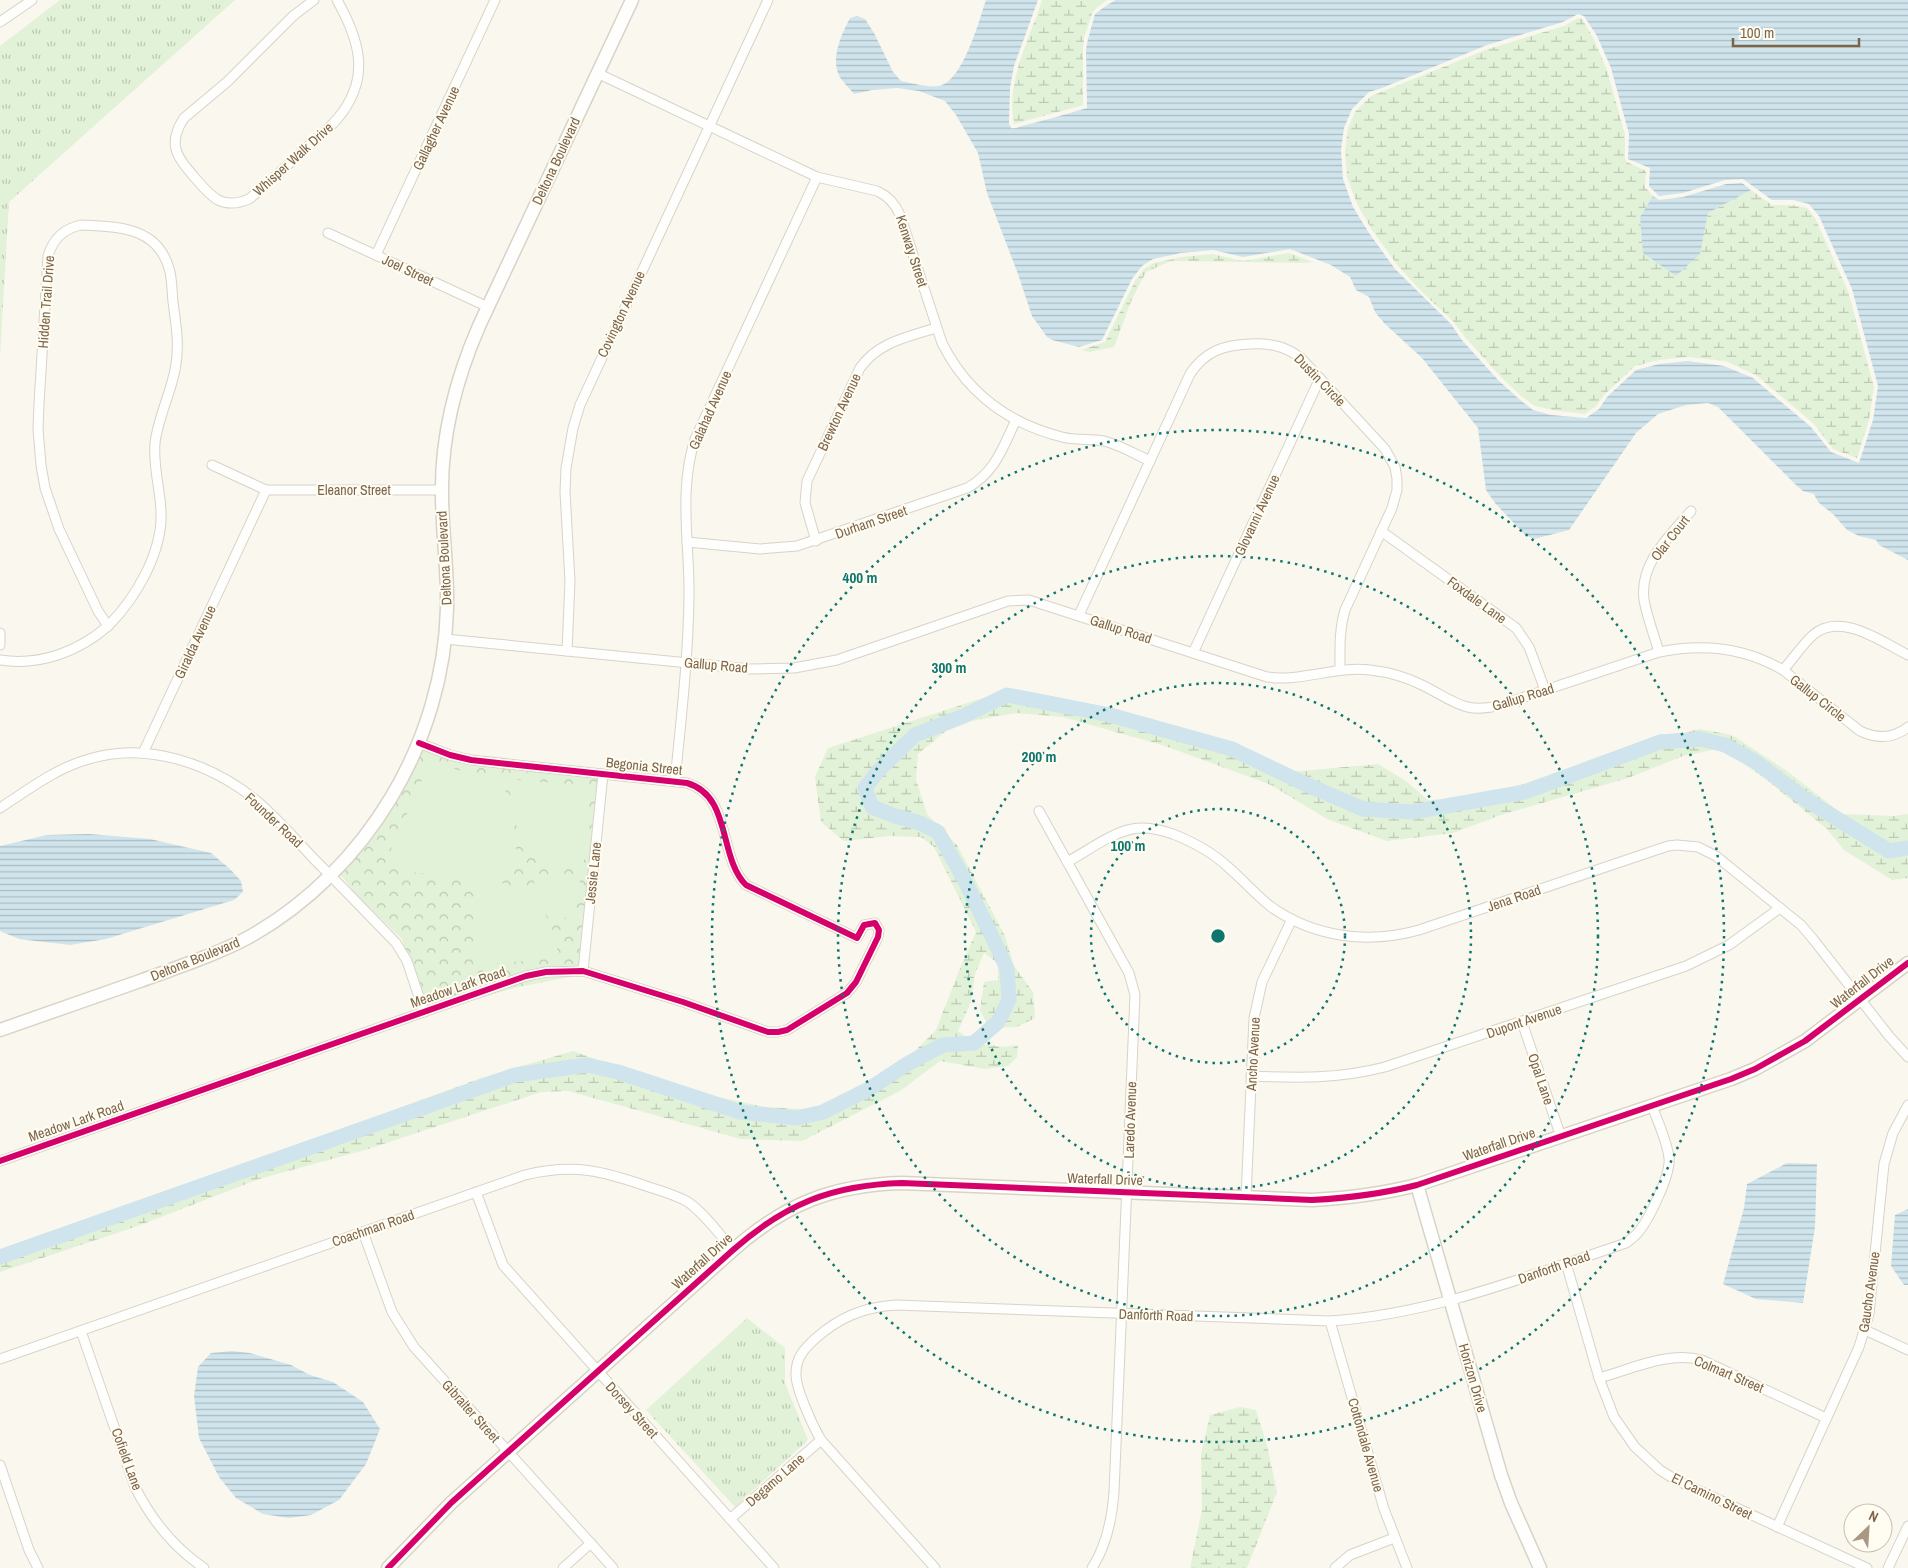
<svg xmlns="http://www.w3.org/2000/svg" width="1908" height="1568" viewBox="0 0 1908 1568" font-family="'Archivo Narrow',sans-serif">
	<defs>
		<pattern id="grass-tufts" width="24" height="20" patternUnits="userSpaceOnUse" patternTransform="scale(1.25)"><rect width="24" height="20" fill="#e2f2d8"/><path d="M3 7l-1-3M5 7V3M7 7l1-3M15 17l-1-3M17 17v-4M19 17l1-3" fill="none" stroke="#bcc8b1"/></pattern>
		<pattern id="wetland-marsh" width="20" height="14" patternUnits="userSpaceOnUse" patternTransform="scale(1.25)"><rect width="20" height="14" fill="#e2f2d8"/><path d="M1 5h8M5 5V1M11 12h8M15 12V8" fill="none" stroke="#bcc8b1"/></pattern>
		<pattern id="park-crowns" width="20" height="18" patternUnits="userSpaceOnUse" patternTransform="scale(1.25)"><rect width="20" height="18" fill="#e2f2d8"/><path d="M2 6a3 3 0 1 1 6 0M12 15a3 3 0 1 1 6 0" fill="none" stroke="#bcc8b1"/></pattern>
		<pattern id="water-rules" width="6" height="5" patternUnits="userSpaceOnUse" patternTransform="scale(1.25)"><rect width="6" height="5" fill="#cfe4ec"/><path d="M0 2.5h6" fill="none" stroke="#adbcc1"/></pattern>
	</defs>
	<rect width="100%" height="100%" fill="#faf7ee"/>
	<!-- grass -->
	<g fill="url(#grass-tufts)">
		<polygon points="60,0 235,0 9,202 0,357 0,46"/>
		<polygon points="747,1318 785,1348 785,1383 808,1440 735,1507 646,1410"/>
	</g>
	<!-- wetland -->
	<g fill="url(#wetland-marsh)">
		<path d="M 1042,0 L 1107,0 L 1093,11 L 1084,38 L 1083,48 L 1083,105 L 1014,124 C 1005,82 1030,39 1042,0 Z"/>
		<polygon points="1578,18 1582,19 1594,39 1607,70 1625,135 1625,159 1627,162 1646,171 1645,187 1653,196 1640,217 1700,254 1708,213 1751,190 1772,205 1792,205 1807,208 1815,218 1848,291 1874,387 1869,420 1857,458 1833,449 1814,424 1756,375 1725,361 1687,357 1659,360 1635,366 1605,394 1596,406 1585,414 1552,410 1535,406 1521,396 1500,376 1464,336 1453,321 1424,294 1398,266 1372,230 1357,204 1347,177 1345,150 1348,128 1355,112 1371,96 1488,49 1564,26"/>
		<polygon points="1289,253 1313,262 1301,263 1171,261 1146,272 1132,299 1114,347 1089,352 1081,350 1105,342 1135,281 1144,269 1154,263 1182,257 1212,254 1243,261"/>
		<polygon points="1013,690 1051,696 1153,727 1232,754 1290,772 1378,764 1406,781 1428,800 1482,798 1634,746 1699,729 1732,735 1787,771 1842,814 1894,816 1908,814 1908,878 1892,880 1844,850 1827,829 1768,781 1722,748 1683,756 1628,778 1501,815 1453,833 1387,841 1327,819 1271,785 1165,746 1063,717 1016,713 954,724 918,754 916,779 927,814 957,845 1005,936 1014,966 1033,992 1035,1018 1017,1027 990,1028 980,1011 984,982 998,980 998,963 984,953 975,974 971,1002 958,1031 975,1043 1004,1047 1018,1045 1017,1057 1008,1066 985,1069 940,1061 900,1091 802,1141 741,1139 568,1091 541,1092 365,1150 259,1179 135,1227 0,1272 0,1251 52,1236 481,1078 573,1051 676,1088 765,1107 821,1110 889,1077 936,1030 959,971 976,932 934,847 921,837 890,836 844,841 821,822 815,777 828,748 983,698"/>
		<polygon points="1240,1407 1256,1410 1267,1445 1277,1492 1247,1568 1190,1568 1202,1510 1201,1454 1210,1415"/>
	</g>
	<!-- park -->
	<polygon fill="url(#park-crowns)" points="424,743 522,770 607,770 585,974 518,987 426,1014 402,939 359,898 339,873"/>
	<!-- pitch -->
	<g fill="#e2f2d8">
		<polygon points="430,762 490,779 501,779 508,798 518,863 501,877 401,872 390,852"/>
		<path d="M 505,779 L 580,785 L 590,793 L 583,872 C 571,866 557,867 545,860 C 506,838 520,812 505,779 Z"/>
		<path d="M 534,874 L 573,877 L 580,880 L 575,920 C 547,915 533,903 534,874 Z"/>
		<path d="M 489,879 C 532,890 555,913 558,958 L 481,965 L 473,959 L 474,880 Z"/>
	</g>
	<!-- water -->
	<g fill="url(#water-rules)" fill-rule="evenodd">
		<path d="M 986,0 L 1038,0 L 1014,66 L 1010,88 L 1009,123 L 1011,128 C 1017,129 1020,126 1026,125 C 1046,120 1066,114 1087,108 L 1086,49 L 1088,39 L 1095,14 L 1107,5 L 1116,0 L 1908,0 L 1908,560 L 1879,545 L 1876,540 L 1859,536 L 1847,530 L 1834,515 L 1818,502 L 1814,494 L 1803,491 L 1797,486 L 1718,407 L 1708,403 L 1686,405 L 1658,414 L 1636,433 L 1569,530 L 1534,539 L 1525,535 L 1495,503 L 1486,490 L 1478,428 L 1422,358 L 1384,323 L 1375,312 L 1369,297 L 1356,290 L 1350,277 L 1331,265 L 1290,249 L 1243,257 L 1213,250 L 1181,253 L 1153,259 L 1142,266 L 1132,279 L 1102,340 L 1079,347 L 1052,340 L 1047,337 L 1032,316 L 1018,274 L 987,193 L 978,153 L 956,115 L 945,101 L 919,91 L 897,88 L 872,90 L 854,94 C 850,89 845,84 841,79 C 829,61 841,35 850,18 L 857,16 L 865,19 L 874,33 L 893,72 L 901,81 C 910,83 930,88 939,86 C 963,81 979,21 986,0 ZM 1578,14 L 1584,16 L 1597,36 L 1611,68 L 1629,134 L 1628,159 L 1650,168 L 1649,186 L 1659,196 L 1683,193 L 1725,180 L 1743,179 L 1772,200 L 1793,200 L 1809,204 L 1819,216 L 1852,289 L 1878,386 L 1873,420 L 1859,463 L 1831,452 L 1811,427 L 1774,396 L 1753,378 L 1724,366 L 1688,361 L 1659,364 L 1636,370 L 1607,397 L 1599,409 L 1586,418 L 1551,415 L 1533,410 L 1519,399 L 1498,380 L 1461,339 L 1451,324 L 1395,269 L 1369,233 L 1353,207 L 1343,179 L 1341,150 L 1344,128 L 1352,109 L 1369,92 L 1382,88 L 1487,45 L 1563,22 Z"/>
		<polygon points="1742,183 1751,190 1708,213 1700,254 1676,276 1643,253 1640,217 1653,196 1659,200 1683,197 1726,184"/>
		<polygon points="89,834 150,839 211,853 230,869 241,881 243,892 234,900 106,939 70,945 19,939 0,931 0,846 47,835"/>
		<polygon points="1787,1163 1817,1164 1815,1227 1803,1303 1756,1299 1723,1284 1744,1208 1747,1184"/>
		<polygon points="1908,1209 1908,1285 1904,1285 1891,1266 1895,1215"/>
		<polygon points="232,1351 250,1353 291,1365 310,1375 333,1382 363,1402 380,1429 366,1464 339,1500 311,1515 289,1518 263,1514 236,1498 219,1477 199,1438 194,1396 198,1367 211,1353"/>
	</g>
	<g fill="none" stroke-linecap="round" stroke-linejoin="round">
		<!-- river -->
		<polyline stroke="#cfe4ec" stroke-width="15" points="0,1257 515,1075 587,1065 618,1072 740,1112 797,1118 823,1112 869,1089 907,1064 943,1045 974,1043 998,1022 1009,1000 1007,969 999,951 963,877 938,832 920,823 895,816 872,807 865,788 878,771 915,735 964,716 1007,695 1110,715 1232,749 1303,783 1363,809 1412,812 1525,792 1660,742 1701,739 1725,745 1756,762 1805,799 1889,851 1908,848"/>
		<!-- street casing -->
		<g stroke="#d8d3c9" stroke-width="11">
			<g id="street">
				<path d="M 314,0 L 293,16 L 227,82 L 184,118 C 166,145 178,158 196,179 C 212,198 223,210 249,199 C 268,184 286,166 304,150 C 315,140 328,130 338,118 C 371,78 360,41 337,0"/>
				<polyline points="0,22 32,0"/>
				<path d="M 597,73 L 817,177 L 877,191 C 888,196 895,203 900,215 L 942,343 C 967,393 1007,423 1062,437 C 1076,441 1090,438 1104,441 C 1120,445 1135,454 1150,461"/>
				<path d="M 81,225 C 118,227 159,226 170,272 C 172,281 172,292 173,302 C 176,324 180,347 175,370 C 170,395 158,418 155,443 C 153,467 160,488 161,511 C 163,552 136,598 108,626 L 98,611 L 59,529 L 45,488 L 41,465 L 38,429 L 39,404 L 48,256 C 53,239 63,229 81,225 Z"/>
				<polyline points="328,233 488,307"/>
				<polyline points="376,255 495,0"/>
				<polyline points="212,465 266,490 442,490"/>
				<polyline points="1381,531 1516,628 1529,647 1545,690"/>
				<path d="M 816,541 L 805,503 L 807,481 L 860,368 C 878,342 908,337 936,328"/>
				<path d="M 687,542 L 760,549 L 797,546 L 967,488 C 995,473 1003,447 1016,420"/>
				<path d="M 1079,615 L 1190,374 C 1205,351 1224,345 1250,344 C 1270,343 1285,346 1301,358 L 1385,449 L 1395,467 L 1397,479 L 1397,490 L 1392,508 L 1345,610 C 1339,630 1340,649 1340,670"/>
				<polyline points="0,633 0,645"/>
				<path d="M 445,639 L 750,669 L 794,668 L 837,660 L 1008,601 L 1029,600 L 1267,677 C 1301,682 1335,666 1370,670 C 1388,672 1406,677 1422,685 C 1453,700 1464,715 1501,705 L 1659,652 C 1703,643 1744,647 1783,670"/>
				<polyline points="567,651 570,581 565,492 566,468 573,428 580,405 768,0"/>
				<path d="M 1659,652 C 1654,635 1647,617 1644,600 C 1639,563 1670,536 1691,511"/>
				<polyline points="1193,653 1320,378"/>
				<path d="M 1908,655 C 1882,642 1840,611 1813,635 C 1802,645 1793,659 1783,670 L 1860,731 C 1877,739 1893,739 1908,727"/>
				<path d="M 0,660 C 40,666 78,652 108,626"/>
				<polyline points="143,753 266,490"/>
				<path d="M 675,781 C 681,720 688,660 689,598 C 690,544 678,492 695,439 L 817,177"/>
				<path d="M 0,808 C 28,790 56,768 89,759 C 147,741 213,764 258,802 C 278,819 296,840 314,859 C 342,887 369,915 396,943 L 407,961 L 424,1012"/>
				<path d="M 1039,811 L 1129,973 L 1135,995 L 1114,1492 C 1112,1519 1107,1545 1092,1568"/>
				<path d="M 1067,862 C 1086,852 1111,833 1132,829 C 1146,826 1159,829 1173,834 C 1193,842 1212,852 1228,867 C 1243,880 1255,894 1270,906 C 1314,938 1369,944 1419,930 L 1668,846 L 1677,845 L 1698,847 L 1716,856 L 1801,925 L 1813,939 L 1889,1036 L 1908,1057"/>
				<polyline points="583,971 603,774"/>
				<polyline points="1522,1022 1561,1137"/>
				<path d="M 1251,1076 C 1299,1078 1338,1079 1385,1067 L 1686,966 L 1729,945 L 1780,908"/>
				<path d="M 0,1161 L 526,976 L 546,972 L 583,971 L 683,1002 L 768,1032 L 778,1032 L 787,1030 L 847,993 L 856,982 L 878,937 L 879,930 L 875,923 L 864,925 L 857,938 L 746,885 C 718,857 732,796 687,783 L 471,760 L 450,755 L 419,743"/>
				<polyline points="476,1192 503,1265 774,1568"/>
				<polyline points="1246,1197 1254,1018 1262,982 1292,919"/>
				<polyline points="363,1232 392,1312 414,1347 613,1568"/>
				<polyline points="1566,1263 1599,1378 1614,1417 1635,1447 1660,1470 1676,1480 1867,1568"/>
				<polyline points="1330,1321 1384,1509 1407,1568"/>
				<polyline points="1865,1330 1908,1350"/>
				<path d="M 81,1331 L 135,1487 C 152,1521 173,1547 204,1568"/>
				<path d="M 0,1359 L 525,1175 C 574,1163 603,1171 649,1187 C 662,1191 676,1195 688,1202 C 705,1214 719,1234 733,1250"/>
				<path d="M 1599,1378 C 1632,1369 1668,1351 1702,1360 L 1826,1418"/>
				<polyline points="0,1465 29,1550 38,1568"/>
				<polyline points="730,1519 821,1440"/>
				<polyline points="1777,1527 1859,1347 1869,1314 1884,1164 1893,1133 1908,1105"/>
				<polyline points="563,1568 591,1543"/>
				<path d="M 935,1568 L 821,1440 C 813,1426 795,1388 796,1373 C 796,1357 805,1348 816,1338 C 840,1317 864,1307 896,1305 L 1330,1321 C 1434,1314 1528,1276 1626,1243 C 1631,1239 1636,1236 1640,1230 C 1650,1217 1671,1174 1669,1158 C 1667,1141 1658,1122 1652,1106"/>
				<polyline points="1335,1568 1350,1555 1394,1538"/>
				<polyline points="1888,1568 1908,1526"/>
			</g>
		</g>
		<!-- secondary casing -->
		<g stroke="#d8d3c9" stroke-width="15">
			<g id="secondary">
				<path d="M 0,1030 C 47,1014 93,997 140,981 C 178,967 216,955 251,936 C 367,870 444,741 447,608 C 448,570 442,532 442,494 C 441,435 456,379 479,326 L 632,0"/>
				<polyline points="1417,1185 1501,1475 1511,1503 1540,1568"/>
				<path d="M 388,1568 L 451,1503 L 733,1250 C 785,1204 832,1185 902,1183 L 1312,1200 C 1348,1198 1382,1194 1417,1185 L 1731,1079 L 1755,1069 L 1805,1041 L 1908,963"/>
			</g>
		</g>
		<!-- street -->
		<use href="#street" stroke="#fefefc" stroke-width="9"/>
		<!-- secondary -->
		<use href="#secondary" stroke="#fefefc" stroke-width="12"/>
		<!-- cycleway casing -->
		<g stroke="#fffcf2" stroke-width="9">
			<g id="cycleway">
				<path d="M 0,1161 L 526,976 L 546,972 L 583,971 L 683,1002 L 768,1032 L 778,1032 L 787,1030 L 847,993 L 856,982 L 878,937 L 879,930 L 875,923 L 864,925 L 857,938 L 746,885 C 718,857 732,796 687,783 L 471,760 L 450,755 L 419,743"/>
				<path d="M 388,1568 L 451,1503 L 733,1250 C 785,1204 832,1185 902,1183 L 1312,1200 C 1348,1198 1382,1194 1417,1185 L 1731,1079 L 1755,1069 L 1805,1041 L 1908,963"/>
			</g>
		</g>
		<!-- cycleway -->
		<use href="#cycleway" stroke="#d6006c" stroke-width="6"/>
	</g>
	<!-- distance rings -->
	<g fill="none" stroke="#0f766e" stroke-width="2.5" stroke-dasharray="2.5 5">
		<circle cx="1218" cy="936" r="127"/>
		<circle cx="1218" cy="936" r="253"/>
		<circle cx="1218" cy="936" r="380"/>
		<circle cx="1218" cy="936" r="506"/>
	</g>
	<g text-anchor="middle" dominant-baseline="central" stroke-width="4" stroke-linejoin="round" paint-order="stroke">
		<!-- street labels -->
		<g font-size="14" fill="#7d654a" stroke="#fffcf2">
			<text transform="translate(436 128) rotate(-65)">Gallagher Avenue</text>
			<text transform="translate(293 159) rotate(-42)">Whisper Walk Drive</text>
			<text transform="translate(556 161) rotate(-65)">Deltona Boulevard</text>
			<text transform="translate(912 251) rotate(72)">Kenway Street</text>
			<text transform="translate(408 270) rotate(25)">Joel Street</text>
			<text transform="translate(46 302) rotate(-86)">Hidden Trail Drive</text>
			<text transform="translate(621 314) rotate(-65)">Covington Avenue</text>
			<text transform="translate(1320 380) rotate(46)">Dustin Circle</text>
			<text transform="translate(710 410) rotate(-66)">Galahad Avenue</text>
			<text transform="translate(839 412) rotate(-65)">Brewton Avenue</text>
			<text x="354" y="490">Eleanor Street</text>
			<text transform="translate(1257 515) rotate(-65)">Glovanni Avenue</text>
			<text transform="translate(871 522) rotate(-19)">Durham Street</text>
			<text transform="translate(1670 538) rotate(-52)">Olar Court</text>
			<text transform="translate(444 558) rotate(-93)">Deltona Boulevard</text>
			<text transform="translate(1477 600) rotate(36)">Foxdale Lane</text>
			<text transform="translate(1121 629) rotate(18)">Gallup Road</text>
			<text transform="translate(195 642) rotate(-65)">Giralda Avenue</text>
			<text transform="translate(716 665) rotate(5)">Gallup Road</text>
			<text transform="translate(1523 697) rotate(-17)">Gallup Road</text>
			<text transform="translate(1818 698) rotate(38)">Gallup Circle</text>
			<text transform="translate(644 766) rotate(6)">Begonia Street</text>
			<text transform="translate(274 820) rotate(43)">Founder Road</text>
			<text transform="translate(593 873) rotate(-84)">Jessie Lane</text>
			<text transform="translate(1514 898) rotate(-19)">Jena Road</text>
			<text transform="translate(195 959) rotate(-22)">Deltona Boulevard</text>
			<text transform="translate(1862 982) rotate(-38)">Waterfall Drive</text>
			<text transform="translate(458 987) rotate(-19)">Meadow Lark Road</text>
			<text transform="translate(1524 1021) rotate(-19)">Dupont Avenue</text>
			<text transform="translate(1253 1054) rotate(-87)">Ancho Avenue</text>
			<text transform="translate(1541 1079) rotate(71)">Opal Lane</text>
			<text transform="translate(1130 1120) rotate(-88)">Laredo Avenue</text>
			<text transform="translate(76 1121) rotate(-19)">Meadow Lark Road</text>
			<text transform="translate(1499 1144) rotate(-19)">Waterfall Drive</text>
			<text transform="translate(1105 1179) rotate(2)">Waterfall Drive</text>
			<text transform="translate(373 1228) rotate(-19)">Coachman Road</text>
			<text transform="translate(702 1261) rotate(-42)">Waterfall Drive</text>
			<text transform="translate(1554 1267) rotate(-19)">Danforth Road</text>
			<text transform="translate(1869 1292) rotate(-82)">Gaucho Avenue</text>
			<text transform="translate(1156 1315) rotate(2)">Danforth Road</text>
			<text transform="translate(1729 1374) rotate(23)">Colmart Street</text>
			<text transform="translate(1473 1378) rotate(74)">Horizon Drive</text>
			<text transform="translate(632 1410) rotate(48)">Dorsey Street</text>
			<text transform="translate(471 1411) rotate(48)">Gibralter Street</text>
			<text transform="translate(1366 1445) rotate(74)">Cottondale Avenue</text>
			<text transform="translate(127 1459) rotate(70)">Cofield Lane</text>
			<text transform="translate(775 1480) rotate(-41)">Degamo Lane</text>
			<text transform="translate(1712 1496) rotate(26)">El Camino Street</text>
		</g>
	</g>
	<circle cx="1218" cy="936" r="8" fill="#0f766e" stroke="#fffcf2" stroke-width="2.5"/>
	<g font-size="15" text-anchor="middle" font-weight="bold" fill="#0f766e" stroke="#fffcf2" stroke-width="4" stroke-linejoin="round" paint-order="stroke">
		<text x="860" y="583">400 m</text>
		<text x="949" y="673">300 m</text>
		<text x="1039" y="762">200 m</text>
		<text x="1128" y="851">100 m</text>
	</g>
	<!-- north arrow -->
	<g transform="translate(1868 1528) rotate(25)"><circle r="24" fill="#fffcf2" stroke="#cbc0af"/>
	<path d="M0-4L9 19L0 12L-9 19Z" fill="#a99883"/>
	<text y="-8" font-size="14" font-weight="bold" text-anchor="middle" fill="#7d654a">N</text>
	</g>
	<!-- scale -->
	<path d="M1733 38v8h126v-8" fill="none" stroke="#7d654a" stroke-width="2.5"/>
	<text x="1740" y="38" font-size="15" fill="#7d654a" stroke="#fffcf2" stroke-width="4" paint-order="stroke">100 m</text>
</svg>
